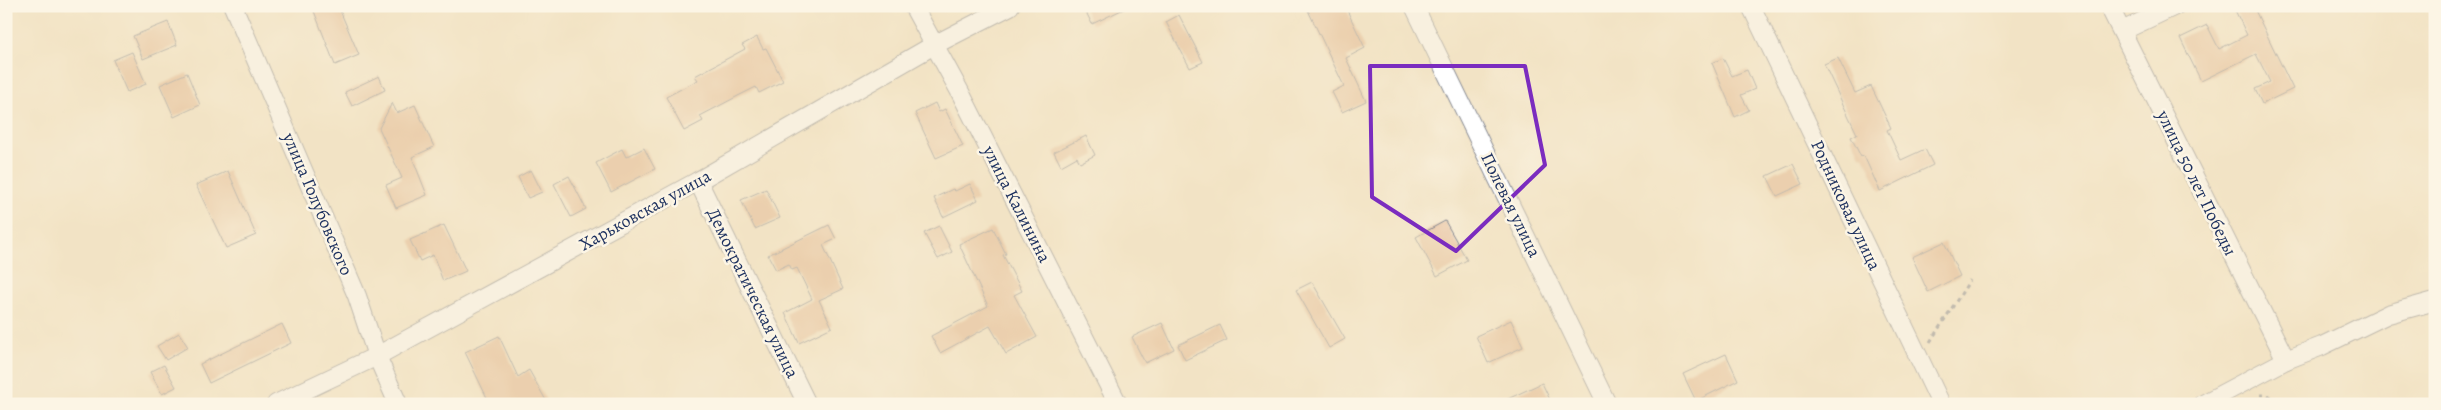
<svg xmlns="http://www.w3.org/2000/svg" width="2441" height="410" viewBox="0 0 2441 410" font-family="Alegreya,serif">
	<rect width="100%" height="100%" fill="#fcf5e5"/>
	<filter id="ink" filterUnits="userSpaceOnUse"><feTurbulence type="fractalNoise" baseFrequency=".02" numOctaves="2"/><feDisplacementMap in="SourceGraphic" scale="10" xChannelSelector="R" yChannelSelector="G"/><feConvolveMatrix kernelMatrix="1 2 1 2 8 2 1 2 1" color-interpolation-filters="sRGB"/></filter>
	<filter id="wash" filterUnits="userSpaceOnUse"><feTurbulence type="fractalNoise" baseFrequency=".0096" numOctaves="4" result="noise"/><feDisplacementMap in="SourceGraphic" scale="20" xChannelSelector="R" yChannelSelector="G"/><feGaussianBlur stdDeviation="1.12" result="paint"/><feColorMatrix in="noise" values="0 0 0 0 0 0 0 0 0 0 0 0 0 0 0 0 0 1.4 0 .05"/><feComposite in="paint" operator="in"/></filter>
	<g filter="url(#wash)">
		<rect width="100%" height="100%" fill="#f2e3c5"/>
		<g id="blocks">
			<!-- building -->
			<g fill="#e3b792">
				<polygon points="312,6 338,6 359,55 335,65"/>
				<polygon points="1083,6 1130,6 1092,24"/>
				<polygon points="1306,6 1345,6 1365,48 1346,58 1366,101 1342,112 1332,92 1344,86"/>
				<polygon points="2233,6 2253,6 2293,89 2262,104 2255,89 2270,82 2256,54 2201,81 2180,38 2207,25 2219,49 2247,35"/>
				<polygon points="1179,15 1203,62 1190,68 1166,22"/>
				<polygon points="168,22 177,45 143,59 133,36"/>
				<polygon points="757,37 763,49 766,48 783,81 759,93 756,87 738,96 700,116 703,121 684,131 666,97 698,80 695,76 745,49 742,45"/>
				<polygon points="132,52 146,84 127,92 113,60"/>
				<polygon points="1723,58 1732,76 1747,70 1755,89 1741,95 1749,110 1735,117 1712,63"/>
				<polygon points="1838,58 1855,93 1871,86 1891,128 1887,130 1901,160 1925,149 1933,165 1880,191 1864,156 1861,157 1851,137 1857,134 1824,64"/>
				<polygon points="187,73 200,105 174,117 160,85"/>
				<polygon points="379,76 385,90 352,106 345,92"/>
				<polygon points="392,103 397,113 415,105 434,147 412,157 427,195 396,208 386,185 402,178 379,128"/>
				<polygon points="935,103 939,112 945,109 963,146 936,158 915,113"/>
				<polygon points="1086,136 1095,155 1080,163 1077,157 1061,166 1054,152"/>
				<polygon points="644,148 655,169 611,192 596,163 622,149 626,157"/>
				<polygon points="1793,164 1803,184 1777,196 1767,176"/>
				<polygon points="531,170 542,192 528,198 518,177"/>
				<polygon points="228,171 256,235 226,248 196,185"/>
				<polygon points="569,176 586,209 571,217 554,184"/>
				<polygon points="970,184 978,200 943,217 934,198 953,189 955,191"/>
				<polygon points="766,189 780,218 755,229 741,200"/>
				<polygon points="1445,221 1467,260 1437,276 1416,237"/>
				<polygon points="444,225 466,271 443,281 433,255 420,261 410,240"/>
				<polygon points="829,225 836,239 823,245 843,289 819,300 832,327 799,343 785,313 812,299 797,268 792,270 789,264 776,270 768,255"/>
				<polygon points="939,226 952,252 938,259 924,233"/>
				<polygon points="993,228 1006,254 1003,255 1022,291 1014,295 1037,337 1006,354 990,326 940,353 931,336 988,306 959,244"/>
				<polygon points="1944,242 1960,276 1928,292 1912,257"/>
				<polygon points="1312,282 1345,339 1329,348 1296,290"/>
				<polygon points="1511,320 1523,347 1488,363 1476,336"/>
				<polygon points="1162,323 1174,349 1145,363 1132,337"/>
				<polygon points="282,324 291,343 209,383 200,364"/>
				<polygon points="1220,325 1227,340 1185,360 1178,345"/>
				<polygon points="179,333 188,347 166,360 157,346"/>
				<polygon points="499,336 518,377 529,370 548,404 490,404 465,352"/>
				<polygon points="1726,354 1738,380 1696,401 1683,374"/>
				<polygon points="164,365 176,387 162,394 150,372"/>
				<polygon points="1542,383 1552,404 1497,404"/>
			</g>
		</g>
	</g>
	<g filter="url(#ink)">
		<use href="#blocks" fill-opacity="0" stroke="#868992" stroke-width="1"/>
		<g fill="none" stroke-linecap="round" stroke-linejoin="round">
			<!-- street casing -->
			<g stroke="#868992" stroke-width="20">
				<g id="street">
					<polyline points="233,6 357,296 377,356 398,404"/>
					<polyline points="913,6 959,90 1118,404"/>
					<polyline points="1414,6 1607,404"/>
					<polyline points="1751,6 1941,404"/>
					<polyline points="2109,6 2286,360"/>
					<polyline points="2122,31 2175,6"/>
					<polyline points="698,181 807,404"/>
					<polyline points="276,404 377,356 419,333 698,181 934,45 1010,6"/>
					<polyline points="2203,404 2286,360 2322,346 2388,314 2435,301"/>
				</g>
			</g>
			<!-- path -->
			<g stroke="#868992" stroke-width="3" stroke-dasharray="4 4" stroke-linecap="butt">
				<polyline points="1930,342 1970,280"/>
				<polyline points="2260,395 2268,395 2282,404"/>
			</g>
			<!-- street -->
			<use href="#street" stroke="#fff" stroke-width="18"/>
		</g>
	</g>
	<!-- marked area -->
	<path d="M0 0H2441V410H0ZM 1370,66 L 1525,66 L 1545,165 L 1456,251 L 1372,197 Z" fill="#f2e3c5" fill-opacity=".55" fill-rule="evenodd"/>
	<path fill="none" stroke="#7b2cbf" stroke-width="4" stroke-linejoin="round" d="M 1370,66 L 1525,66 L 1545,165 L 1456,251 L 1372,197 Z"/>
	<g text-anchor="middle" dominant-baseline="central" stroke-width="5" stroke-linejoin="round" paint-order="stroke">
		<!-- street labels -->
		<g font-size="18" fill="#1b2f5e" stroke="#fcf5e5">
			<text transform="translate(2197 183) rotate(64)">улица 50 лет Победы</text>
			<text transform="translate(318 204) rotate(67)">улица Голубовского</text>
			<text transform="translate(1017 204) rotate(63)">улица Калинина</text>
			<text transform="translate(1511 205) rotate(64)">Полевая улица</text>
			<text transform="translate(1846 205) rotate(65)">Родниковая улица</text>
			<text transform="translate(645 210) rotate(-29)">Харьковская улица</text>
			<text transform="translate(753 293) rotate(64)">Демократическая улица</text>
		</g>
	</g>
	<!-- margin -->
	<rect width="2441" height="410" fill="none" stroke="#fcf5e5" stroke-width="25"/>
</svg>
